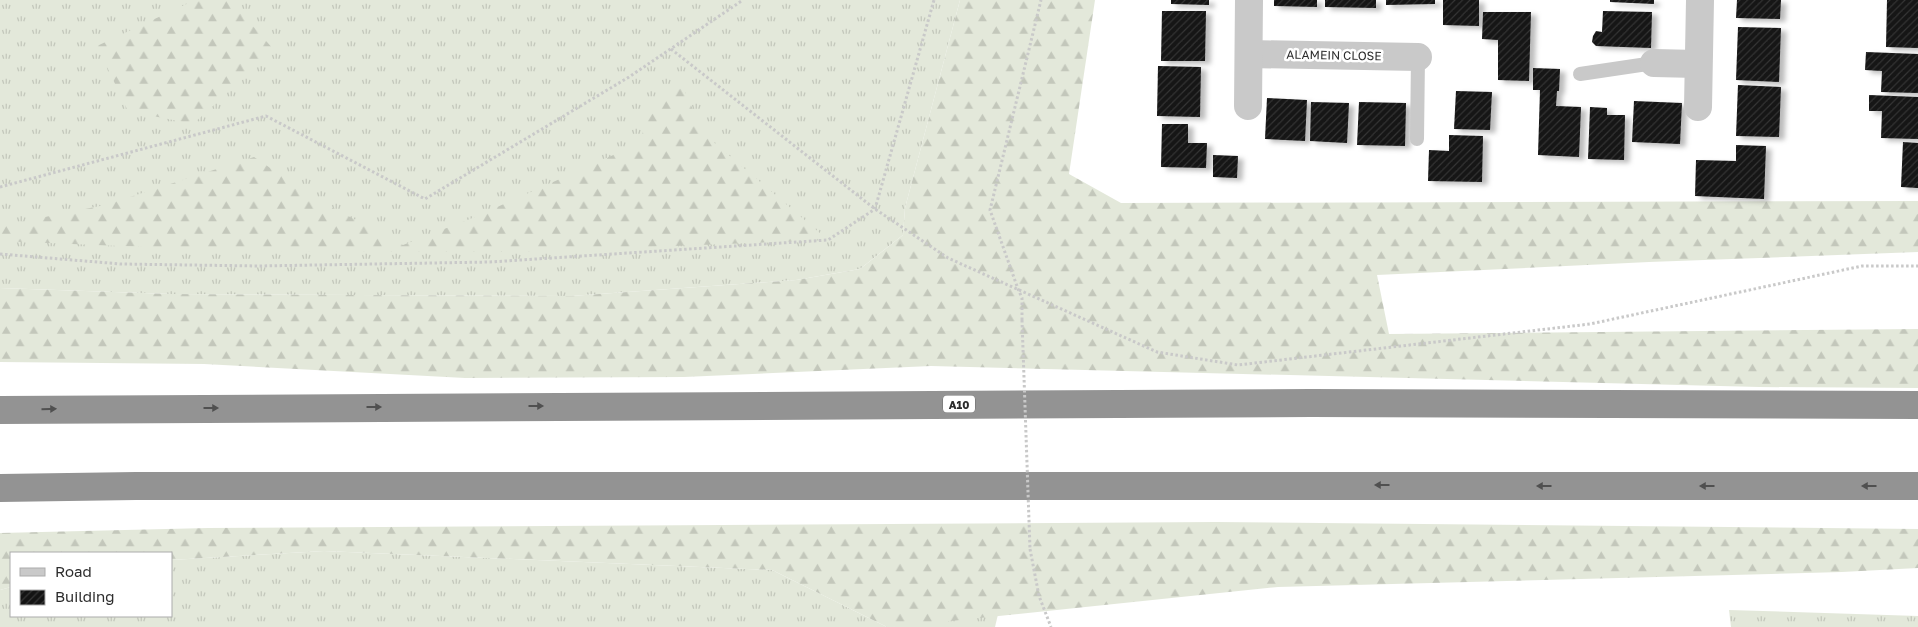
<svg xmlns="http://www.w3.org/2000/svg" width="1918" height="627" viewBox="0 0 1918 627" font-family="'Golos Text',sans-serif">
	<defs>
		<pattern id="grass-tufts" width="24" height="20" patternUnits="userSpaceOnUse" patternTransform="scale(1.25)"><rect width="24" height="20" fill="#e3e8da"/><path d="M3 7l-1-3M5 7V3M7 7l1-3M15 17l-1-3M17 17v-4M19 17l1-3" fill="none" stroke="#c3c7bb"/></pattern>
		<pattern id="forest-firs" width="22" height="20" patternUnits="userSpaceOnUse" patternTransform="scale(1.25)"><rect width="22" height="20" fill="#e3e8da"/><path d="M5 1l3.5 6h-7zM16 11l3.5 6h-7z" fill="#c3c7bb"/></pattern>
		<pattern id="building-hatch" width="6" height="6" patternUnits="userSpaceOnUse" patternTransform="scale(1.25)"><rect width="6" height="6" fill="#131313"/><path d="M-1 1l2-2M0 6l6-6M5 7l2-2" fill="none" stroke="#363636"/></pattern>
		<filter id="shadow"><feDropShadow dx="5.5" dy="3" stdDeviation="2.5" flood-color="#0004"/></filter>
	</defs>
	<rect width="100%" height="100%" fill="#fff"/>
	<!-- grass -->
	<g fill="url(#grass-tufts)">
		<polygon points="0,0 960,0 905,208 903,235 860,269 796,280 571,296 171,294 0,288"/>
		<polygon points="324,551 772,570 887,627 0,627 0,590 11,587 11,616 171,616 171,560"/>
		<polygon points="1000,606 995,627 890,627"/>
		<polygon points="1729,610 1918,616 1918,627 1731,627"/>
	</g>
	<!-- forest -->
	<g fill="url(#forest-firs)">
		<polygon points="195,0 230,0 274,50 193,124 128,111 97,46"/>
		<polygon points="960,0 1095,0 1069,174 1121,203 1918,201 1918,252 1649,262 1377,275 1389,334 1918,329 1918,388 1759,387 931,366 684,377 465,378 204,364 0,362 0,288 171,294 571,296 796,280 860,269 903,235 905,208"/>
		<polygon points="680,81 704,134 828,240 519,252 241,251 0,241 0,226 105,205 254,157 316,199 403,245 475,217 640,143 647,114"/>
		<polygon points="1216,522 1918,529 1918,568 1842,572 1278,587 893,627 887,627 772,570 324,551 171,560 171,553 11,553 11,587 0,590 0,533 208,528"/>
	</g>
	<!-- building -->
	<g fill="url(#building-hatch)" filter="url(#shadow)">
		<polygon points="1171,0 1209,0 1209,5 1171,4"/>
		<polygon points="1274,0 1317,0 1317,7 1274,6"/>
		<polygon points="1325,0 1376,0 1376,8 1325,7"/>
		<polygon points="1386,0 1435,0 1435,4 1386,5"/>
		<polygon points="1443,0 1479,0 1479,26 1443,25"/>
		<polygon points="1610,0 1654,0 1654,4 1610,2"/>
		<polygon points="1737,0 1781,0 1780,19 1736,18"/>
		<polygon points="1887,0 1918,0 1918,48 1886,47"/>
		<polygon points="1162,11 1206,11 1205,61 1161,61"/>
		<polygon points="1603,11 1652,12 1651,48 1596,46 1592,42 1593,36 1596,31 1602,32"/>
		<polygon points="1483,12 1531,12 1529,81 1498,80 1498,40 1482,39"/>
		<polygon points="1738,27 1781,28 1779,82 1736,80"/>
		<polygon points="1866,52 1918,54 1918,93 1881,92 1882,71 1865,70"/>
		<polygon points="1158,66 1201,67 1200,117 1157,116"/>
		<polygon points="1533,68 1560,69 1559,91 1557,91 1556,106 1581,107 1579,157 1538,155 1540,90 1533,90"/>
		<polygon points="1738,85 1781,87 1779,137 1736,136"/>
		<polygon points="1456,91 1492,92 1490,130 1454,129"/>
		<polygon points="1869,95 1918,97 1918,139 1881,138 1882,111 1869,111"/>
		<polygon points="1267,98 1307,100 1305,141 1265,139"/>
		<polygon points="1634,101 1682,103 1680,144 1632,142"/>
		<polygon points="1311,102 1349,103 1347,143 1310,141"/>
		<polygon points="1359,102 1406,103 1405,146 1357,145"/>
		<polygon points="1590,107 1607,108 1607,115 1625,115 1624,160 1588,159"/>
		<polygon points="1162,124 1188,124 1188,143 1207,143 1206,168 1161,167"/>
		<polygon points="1449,135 1483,136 1482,182 1428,181 1429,150 1449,151"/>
		<polygon points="1903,142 1918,143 1918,188 1901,187"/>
		<polygon points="1736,145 1766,146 1764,199 1695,196 1696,160 1736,161"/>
		<polygon points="1213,155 1238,156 1237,178 1213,177"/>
	</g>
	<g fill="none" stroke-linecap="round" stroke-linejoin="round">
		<!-- path -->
		<g stroke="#c9c9c9" stroke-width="3" stroke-dasharray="2.5 2.5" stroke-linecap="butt">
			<polyline points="671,49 875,209 948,258 1157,352 1238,365 1590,324 1862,266 1918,266"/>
			<polyline points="0,187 266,116 425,199 629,77 743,0"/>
			<polyline points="0,254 121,264 259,266 490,262 828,240 875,209 934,0"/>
			<polyline points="1022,320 1022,298 1018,289 990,210 1041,0"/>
			<polyline points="1030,549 1039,596 1051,627"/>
		</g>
		<!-- lane -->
		<g stroke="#c9c9c9" stroke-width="14">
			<polyline points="1580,74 1654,63"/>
			<polyline points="1417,139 1418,57"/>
		</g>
		<!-- street -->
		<g stroke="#c9c9c9" stroke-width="28">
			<polyline points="1249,54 1418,57"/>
			<polyline points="1654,63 1697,64"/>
			<polyline points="1248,106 1249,0"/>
			<polyline points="1698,107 1700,0"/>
		</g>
		<!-- highway -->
		<g stroke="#939393" stroke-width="28">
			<polyline points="0,410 1311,403 1918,405"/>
			<polyline points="0,488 136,486 1918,486"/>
		</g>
		<!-- path-bridge -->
		<polyline stroke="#c9c9c9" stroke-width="3" stroke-dasharray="2.5 2.5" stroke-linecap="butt" points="1022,320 1030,549"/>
	</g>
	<!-- one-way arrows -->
	<defs><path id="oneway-solid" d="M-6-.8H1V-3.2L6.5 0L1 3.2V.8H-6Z" transform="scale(1.25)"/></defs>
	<g fill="#505050">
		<use href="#oneway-solid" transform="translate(536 406)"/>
		<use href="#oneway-solid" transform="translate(374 407)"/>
		<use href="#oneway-solid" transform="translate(211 408)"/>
		<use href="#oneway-solid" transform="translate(49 409) rotate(-1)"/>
		<use href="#oneway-solid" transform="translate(1382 485) rotate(-180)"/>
		<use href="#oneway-solid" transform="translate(1544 486) rotate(-180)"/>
		<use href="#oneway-solid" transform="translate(1707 486) rotate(-180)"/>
		<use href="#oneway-solid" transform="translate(1869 486) rotate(-180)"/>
	</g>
	<g text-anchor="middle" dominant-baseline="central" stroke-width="5" stroke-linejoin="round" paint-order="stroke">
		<!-- shield labels -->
		<rect fill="#fff" stroke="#6b6b6b" stroke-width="1" x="943" y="395.5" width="32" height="17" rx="4"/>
		<g font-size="11" font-weight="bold" fill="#2c2c2c">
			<text x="959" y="404">A10</text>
		</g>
		<!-- street labels -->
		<g font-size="12" fill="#2c2c2c" stroke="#fff">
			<text transform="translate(1334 55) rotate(1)">ALAMEIN CLOSE</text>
		</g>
	</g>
	<!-- legend -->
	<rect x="10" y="552" width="162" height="65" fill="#ffffff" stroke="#ababab"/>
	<rect x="20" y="568" width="25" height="8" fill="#c9c9c9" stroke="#ababab"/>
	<text x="55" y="577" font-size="15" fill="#2c2c2c">Road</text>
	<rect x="20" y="590" width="25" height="15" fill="url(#building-hatch)" stroke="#ababab"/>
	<text x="55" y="602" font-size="15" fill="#2c2c2c">Building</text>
</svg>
